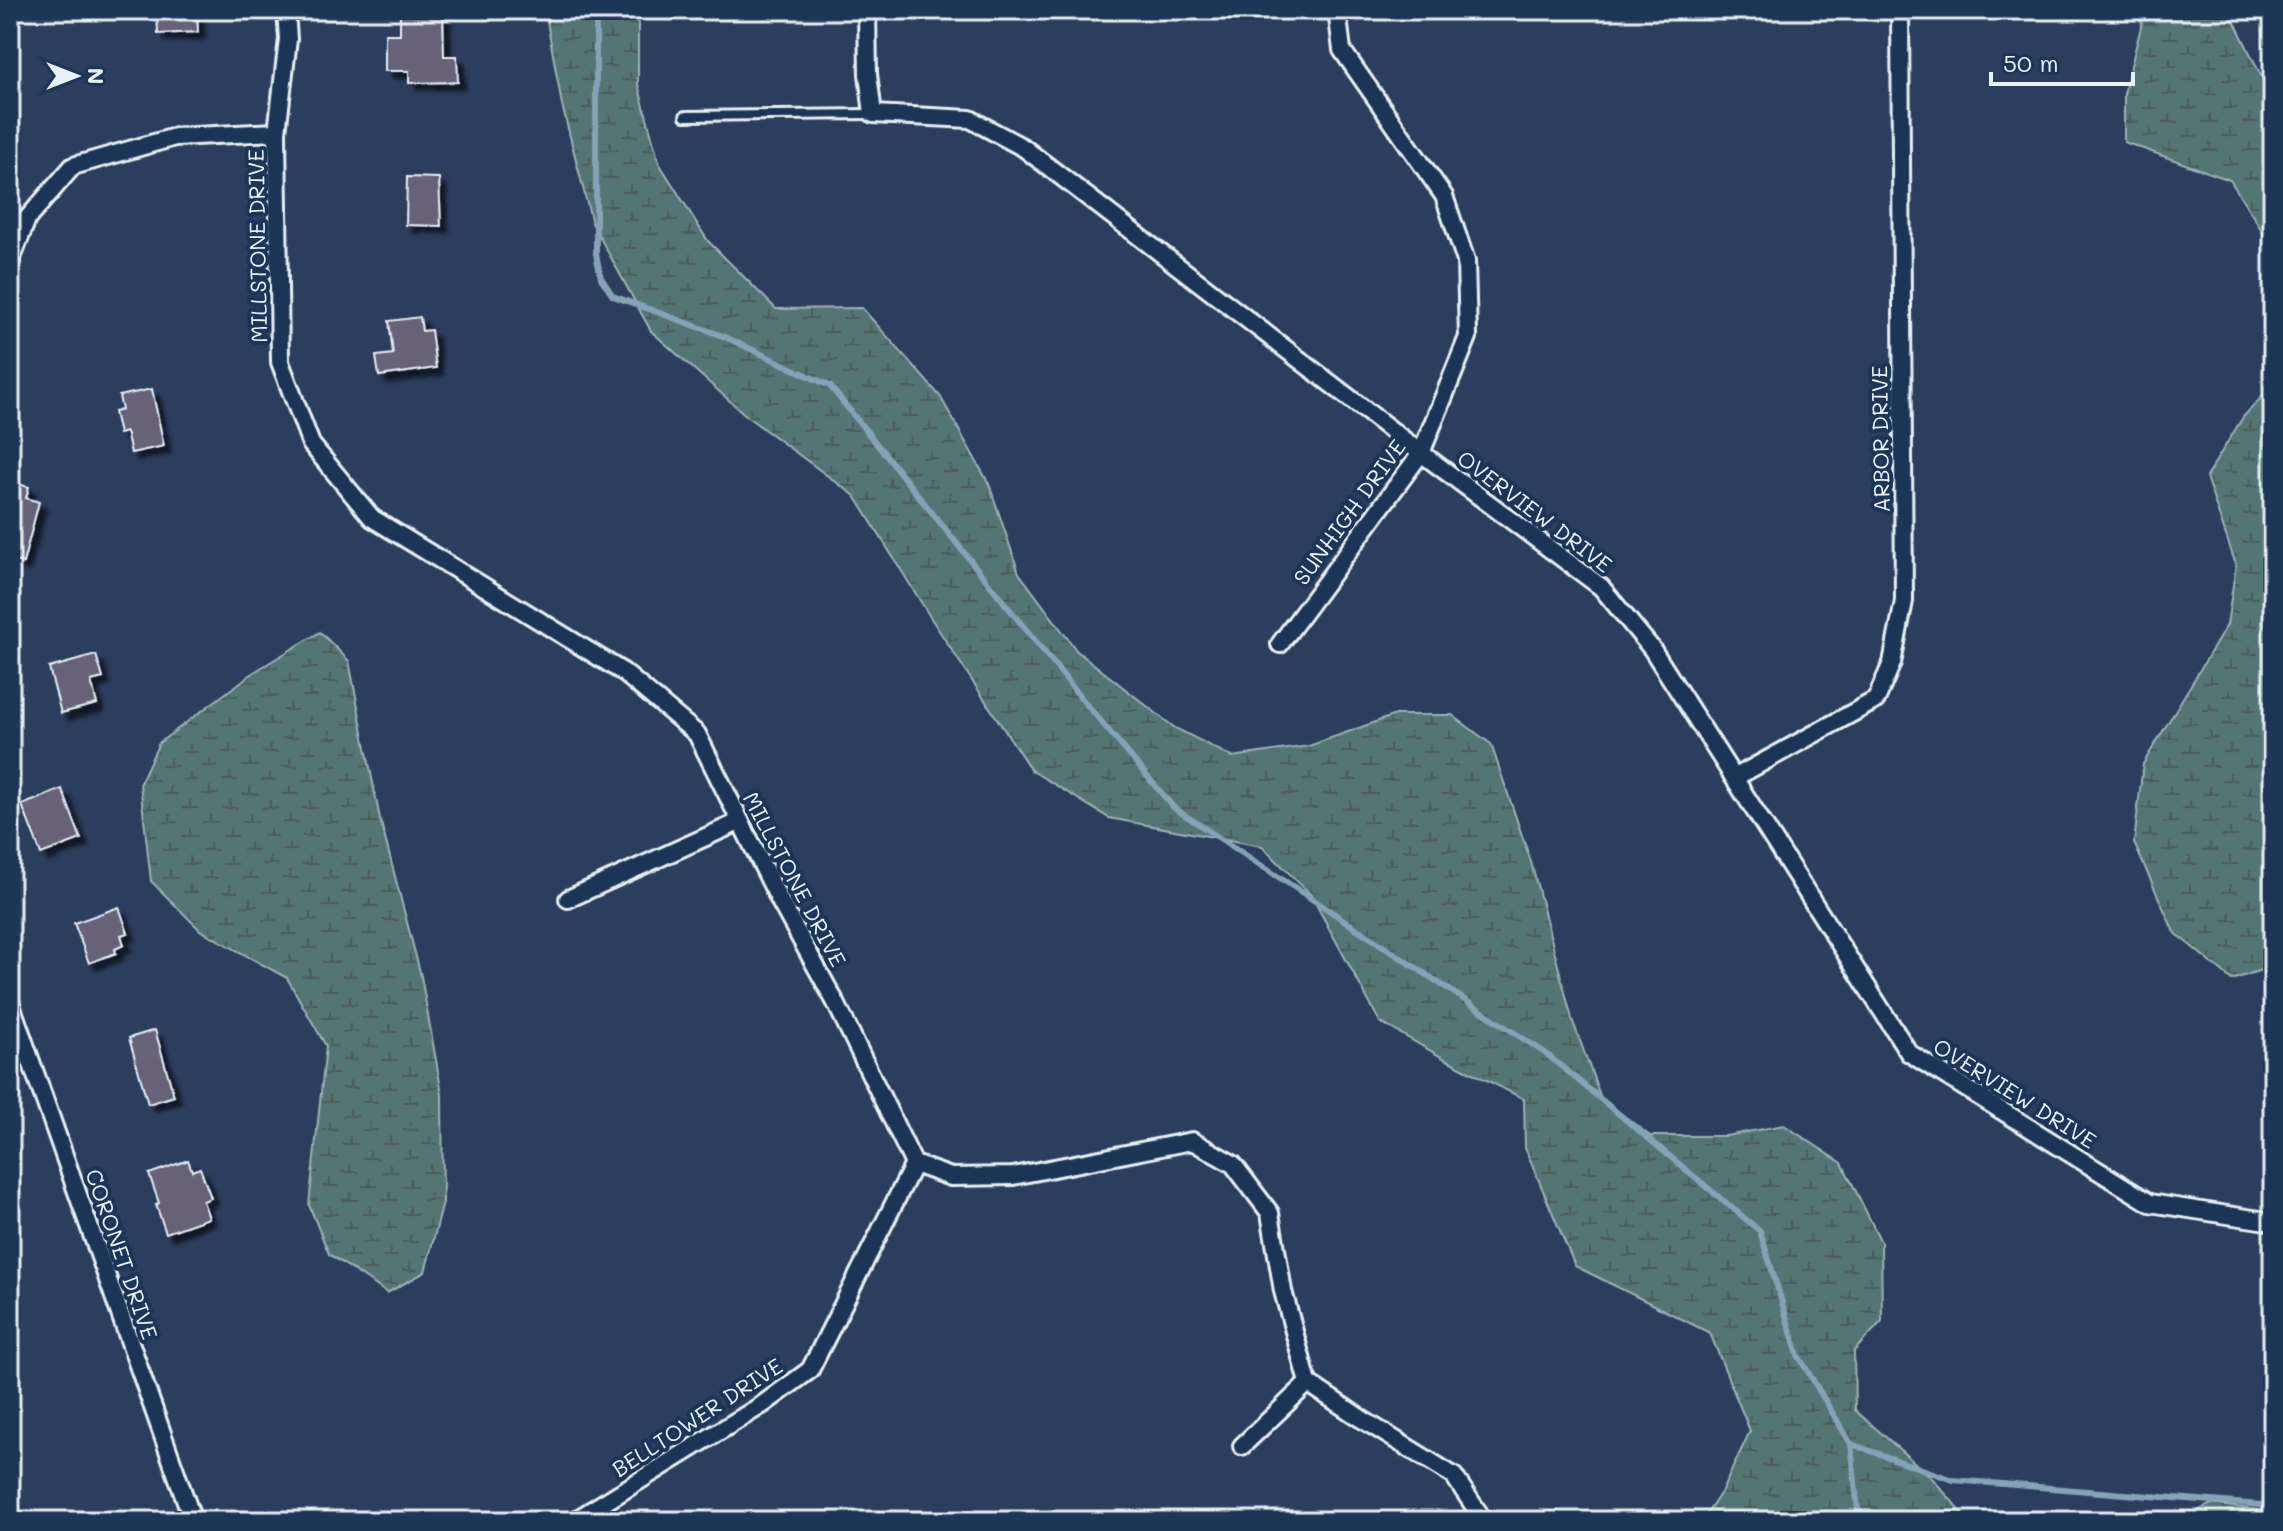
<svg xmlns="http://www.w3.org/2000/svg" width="2283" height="1531" viewBox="0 0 2283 1531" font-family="Mali,sans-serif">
	<defs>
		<pattern id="wetland-marsh" width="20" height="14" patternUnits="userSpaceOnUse" patternTransform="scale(2)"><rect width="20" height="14" fill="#537473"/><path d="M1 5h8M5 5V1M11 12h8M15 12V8" fill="none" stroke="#4c5c5c"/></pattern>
		<filter id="shadow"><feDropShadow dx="7" dy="7" stdDeviation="2" flood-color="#0009"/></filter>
	</defs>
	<rect width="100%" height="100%" fill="#2c3e5e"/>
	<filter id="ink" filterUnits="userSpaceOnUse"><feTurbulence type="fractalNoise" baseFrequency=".0125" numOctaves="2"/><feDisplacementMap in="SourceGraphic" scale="16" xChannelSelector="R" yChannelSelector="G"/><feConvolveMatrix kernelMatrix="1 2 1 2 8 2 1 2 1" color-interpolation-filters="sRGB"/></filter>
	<g filter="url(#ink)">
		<!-- wetland -->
		<g fill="url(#wetland-marsh)" stroke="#9eb2b6" stroke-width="2">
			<polygon points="545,10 643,10 638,15 638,84 659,163 708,241 776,309 862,308 940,396 989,484 1019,573 1077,651 1175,728 1232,757 1309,746 1395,715 1452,715 1491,744 1531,862 1572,1019 1601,1098 1650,1136 1726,1136 1784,1125 1842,1163 1881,1242 1882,1321 1854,1351 1855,1410 1932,1478 1969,1521 1702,1521 1722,1491 1750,1431 1710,1333 1575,1266 1525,1148 1524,1099 1447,1060 1380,1022 1311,895 1262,846 1109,818 1031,770 934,623 855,496 749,418 651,331 592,223 562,105"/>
			<polygon points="2133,10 2229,10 2267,88 2273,96 2273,248 2230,180 2124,142 2124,93 2142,23"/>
			<polygon points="2273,385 2273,966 2232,980 2174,932 2134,843 2143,764 2227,625 2236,565 2206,477 2243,417"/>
			<polygon points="320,632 349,661 380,819 421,976 442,1094 443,1203 425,1272 387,1293 329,1254 309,1205 326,1046 287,978 200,930 151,881 140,783 159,743 254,672"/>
			<polygon points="2211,1504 2273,1512 2273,1521 2179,1521"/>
		</g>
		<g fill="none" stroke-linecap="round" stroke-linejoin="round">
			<!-- stream -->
			<g stroke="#85a2b6" stroke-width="6">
				<polyline points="596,10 596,254 601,278 613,296 723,336 830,386 1082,699 1174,808 1545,1053 1760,1231 1798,1355 1851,1444 1953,1480 2273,1506"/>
				<polyline points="1851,1444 1859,1521"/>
			</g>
		</g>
		<!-- building -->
		<g fill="#686278" stroke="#e8f1f8" stroke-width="2" filter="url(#shadow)">
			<polygon points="157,10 197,10 198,32 158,34"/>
			<polygon points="400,10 443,10 444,56 457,56 458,82 409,83 409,71 385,71 385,34 400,34"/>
			<polygon points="407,177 439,178 441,226 406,225"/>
			<polygon points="420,317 422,331 431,330 436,368 379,376 376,356 393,354 389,321"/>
			<polygon points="152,389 164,446 131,453 126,432 119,434 114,412 122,410 119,396"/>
			<polygon points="10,482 29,487 26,498 39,502 23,563 10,560"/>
			<polygon points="96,655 103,678 91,681 97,704 61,713 49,668"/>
			<polygon points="62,789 81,839 41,854 22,805"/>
			<polygon points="119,907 128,933 121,935 124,945 115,949 116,953 89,963 74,923"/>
			<polygon points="155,1030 174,1096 148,1104 129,1038"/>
			<polygon points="188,1160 192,1171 200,1168 211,1198 203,1201 209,1218 166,1233 156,1205 159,1203 149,1174"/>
		</g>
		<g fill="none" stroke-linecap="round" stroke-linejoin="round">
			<!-- lane casing -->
			<g stroke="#e8f1f8" stroke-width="14">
				<polyline id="lane" points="685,116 873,114"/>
			</g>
			<!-- street casing -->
			<g stroke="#e8f1f8" stroke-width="22">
				<g id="street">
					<polyline points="286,10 288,39 277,132 280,362 311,444 372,518 623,672 697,734 782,905 836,1003 914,1164 951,1177 1013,1176 1192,1141 1233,1164 1270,1213 1283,1291 1308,1383 1360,1418 1454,1476 1484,1521"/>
					<polyline points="867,10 868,74 873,114 970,119 1024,148 1421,453 1601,587 1652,649 1909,1053 2150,1203 2273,1222"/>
					<polyline points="10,263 27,219 73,166 175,137 277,132"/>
					<polyline points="1280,644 1421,453 1468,337 1466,261 1444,196 1342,50 1337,10"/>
					<polyline points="1734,778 1876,700 1892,663 1904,601 1900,10"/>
					<polyline points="568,899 739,822"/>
					<polyline points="10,1002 193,1521"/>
					<polyline points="1242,1446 1308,1383"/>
					<polyline points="574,1521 762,1405 810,1370 914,1164"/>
				</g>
			</g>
			<!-- lane -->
			<use href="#lane" stroke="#1d3557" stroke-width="8"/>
			<!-- street -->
			<use href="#street" stroke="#1d3557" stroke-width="16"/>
		</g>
	</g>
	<g text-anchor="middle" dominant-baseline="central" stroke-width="8" stroke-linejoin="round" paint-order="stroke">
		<!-- street labels -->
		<g font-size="22" fill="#e8f1f8" stroke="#1d3557">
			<text transform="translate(257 246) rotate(-91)">MILLSTONE DRIVE</text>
			<text transform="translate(1880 439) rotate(-91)">ARBOR DRIVE</text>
			<text transform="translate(1535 511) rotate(37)">OVERVIEW DRIVE</text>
			<text transform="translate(1349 512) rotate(-54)">SUNHIGH DRIVE</text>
			<text transform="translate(795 879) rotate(62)">MILLSTONE DRIVE</text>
			<text transform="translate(2015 1093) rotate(32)">OVERVIEW DRIVE</text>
			<text transform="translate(122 1254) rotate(71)">CORONET DRIVE</text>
			<text transform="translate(697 1417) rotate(-33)">BELLTOWER DRIVE</text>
		</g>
	</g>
	<!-- margin -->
	<rect width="2283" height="1531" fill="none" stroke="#1d3557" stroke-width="40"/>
	<rect x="20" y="20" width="2243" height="1491" fill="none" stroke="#e8f1f8" stroke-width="3" filter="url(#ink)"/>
	<!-- north arrow -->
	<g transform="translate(76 76) rotate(90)" stroke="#1d3557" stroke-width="6" paint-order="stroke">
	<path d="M0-6L14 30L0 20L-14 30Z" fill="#e8f1f8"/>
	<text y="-12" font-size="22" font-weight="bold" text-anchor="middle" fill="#e8f1f8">N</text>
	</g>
	<!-- scale -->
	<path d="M1991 72v12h142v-12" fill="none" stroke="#e8f1f8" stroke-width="4"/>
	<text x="2003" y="72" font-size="24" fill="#e8f1f8" stroke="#1d3557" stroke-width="6" paint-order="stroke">50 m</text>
</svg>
